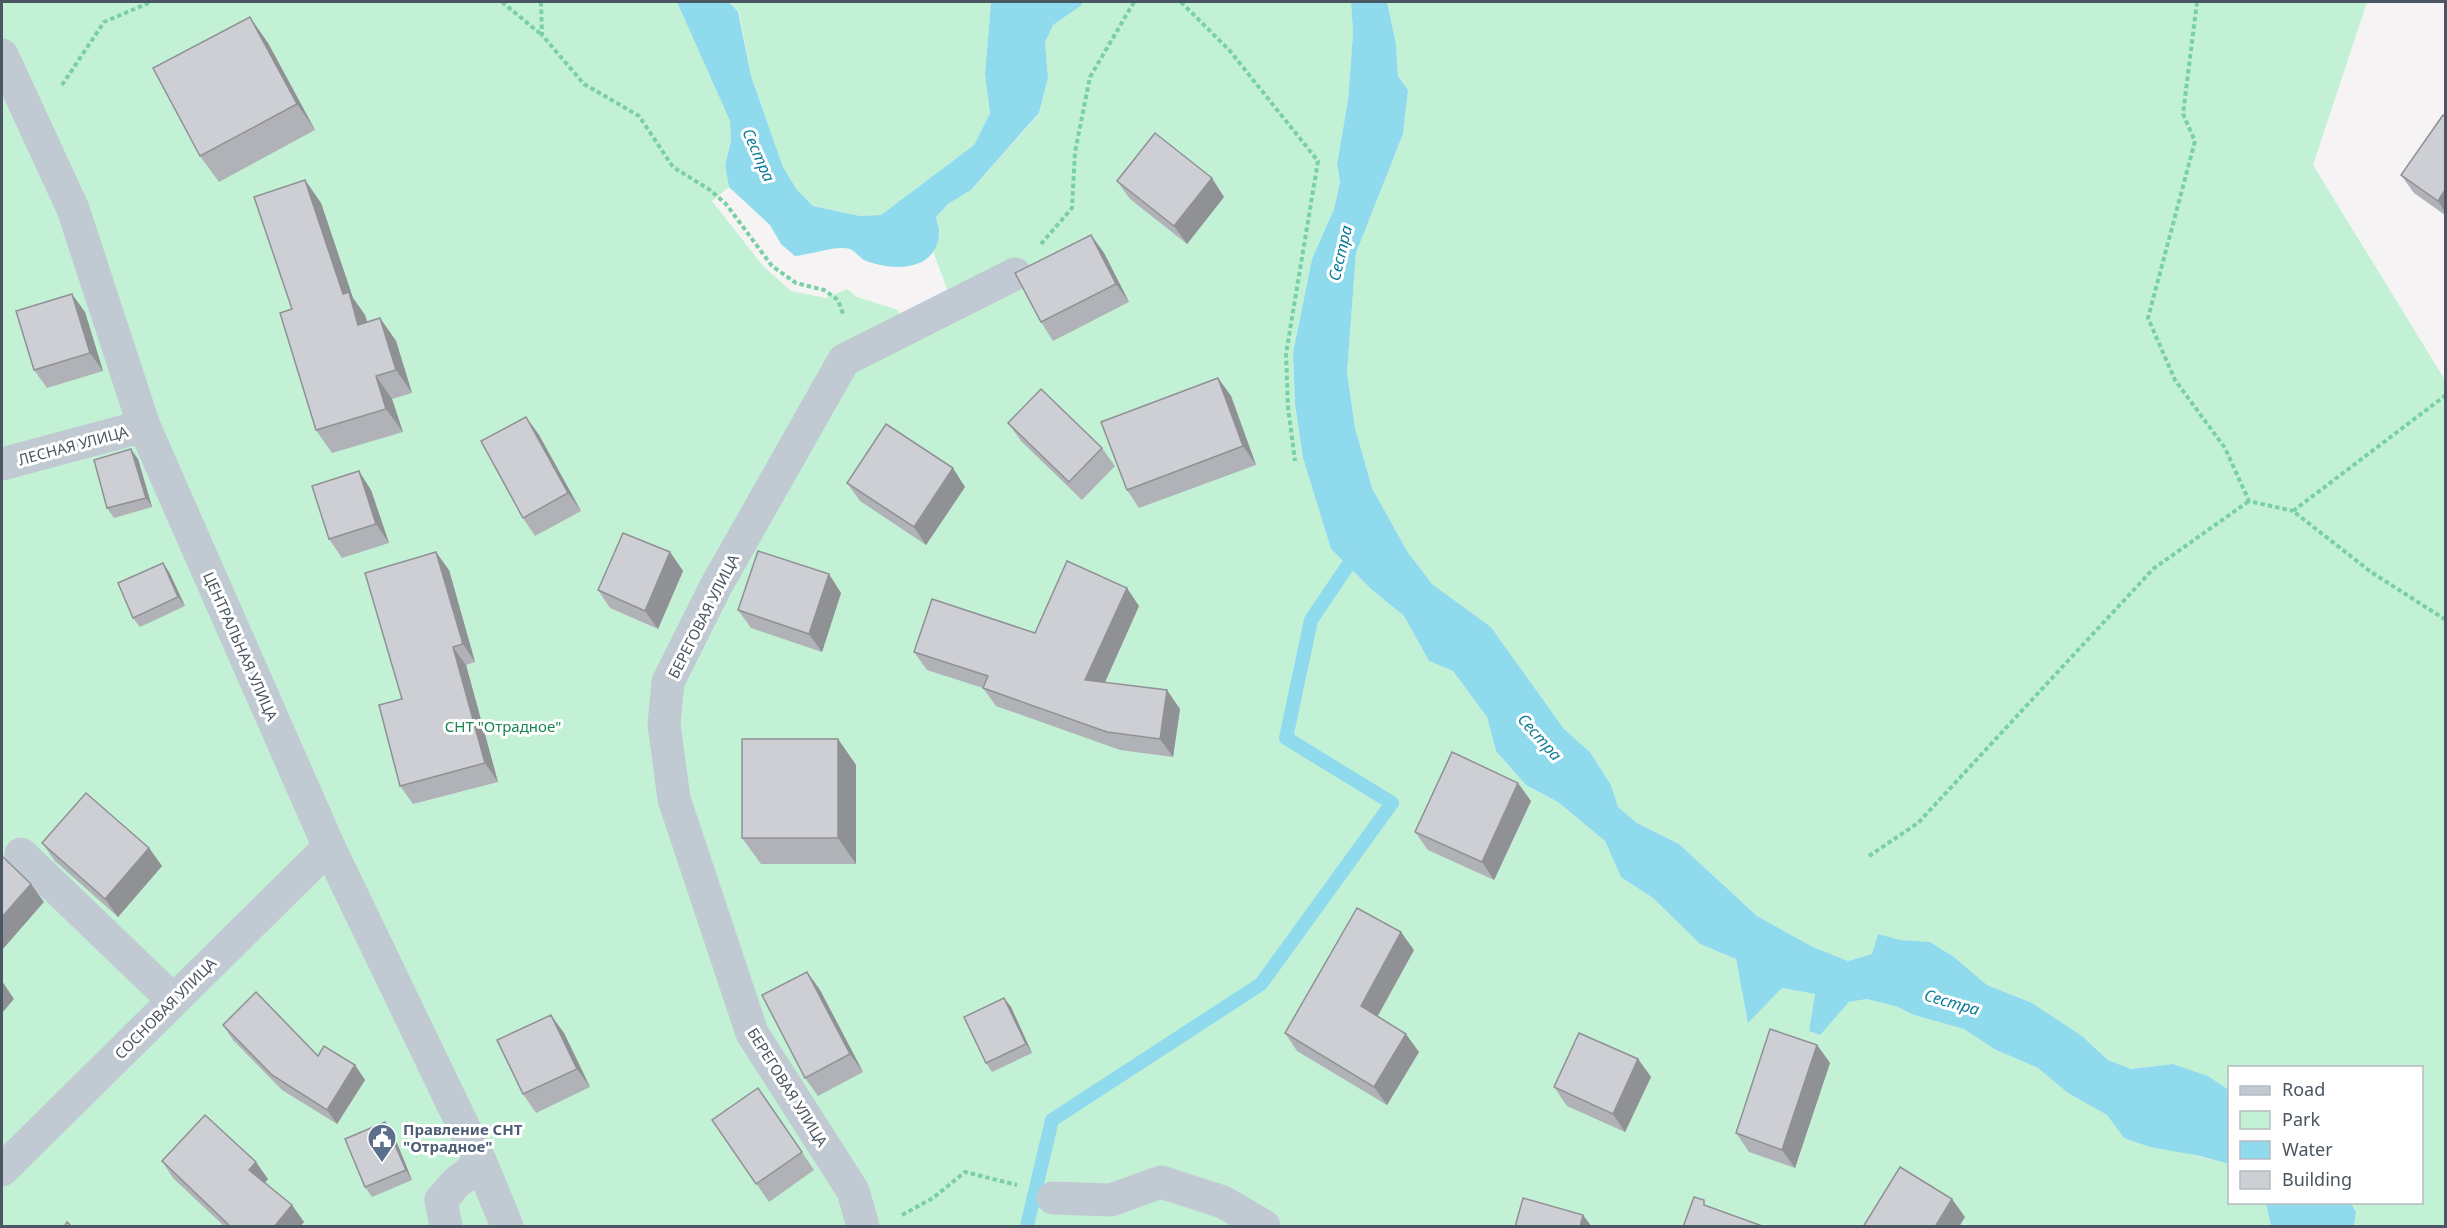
<svg xmlns="http://www.w3.org/2000/svg" width="2447" height="1228" viewBox="0 0 2447 1228" font-family="'Noto Sans',sans-serif">
	<rect width="100%" height="100%" fill="#f5f3f3"/>
	<!-- green -->
	<g fill="#c3f1d5">
		<polygon points="2,2 677,2 730,121 731,141 725,165 729,187 712,201 763,266 791,291 826,298 847,289 857,297 898,310 904,329 953,305 933,251 940,234 936,217 948,204 971,190 1039,114 1048,78 1045,43 1053,25 1082,5 1081,2 1351,2 1353,33 1348,100 1337,164 1340,182 1334,209 1312,259 1293,353 1295,404 1303,458 1331,549 1371,589 1404,616 1429,661 1453,671 1487,717 1496,751 1526,785 1558,802 1605,841 1622,877 1653,898 1700,944 1736,959 1748,1022 1782,988 1815,994 1809,1031 1819,1035 1849,1002 1867,999 1898,1007 1914,1015 1964,1029 1994,1049 2038,1068 2068,1093 2107,1115 2124,1138 2229,1164 2230,1202 2266,1203 2271,1226 2,1226"/>
		<polygon points="728,2 991,2 985,74 990,113 974,145 881,215 860,216 813,206 797,190 783,167 751,76 739,11"/>
		<polygon points="1387,2 2367,2 2313,165 2445,380 2445,1226 2354,1226 2356,1212 2351,1203 2422,1202 2422,1068 2230,1068 2229,1090 2208,1076 2173,1064 2131,1069 2108,1060 2082,1036 2032,1003 1987,985 1954,957 1930,942 1901,940 1878,934 1872,954 1848,961 1813,947 1757,916 1679,844 1637,823 1618,807 1611,785 1590,752 1564,729 1491,627 1432,584 1407,551 1372,488 1355,428 1347,373 1356,253 1403,134 1408,90 1398,76 1396,44"/>
	</g>
	<!-- water -->
	<g fill="#90daee">
		<path d="M 677,2 L 728,2 L 738,11 L 751,76 L 783,167 L 797,190 L 813,206 L 860,216 L 881,215 L 974,145 L 990,113 L 985,74 L 991,2 L 1081,2 L 1082,5 L 1053,25 L 1045,43 L 1048,78 L 1039,113 L 971,190 L 948,204 L 936,217 C 937,222 940,230 939,235 C 935,273 890,271 864,260 C 859,257 855,251 850,249 C 836,245 811,255 795,256 L 781,244 L 770,225 L 729,187 L 725,165 L 731,141 L 730,121 Z"/>
		<polygon points="1351,2 1387,2 1396,44 1398,76 1408,90 1403,134 1356,253 1347,373 1355,428 1372,488 1407,551 1432,584 1491,627 1564,729 1590,752 1611,785 1618,807 1637,823 1679,844 1757,916 1813,947 1848,961 1872,954 1878,934 1901,940 1930,942 1954,957 1987,985 2032,1003 2082,1036 2108,1060 2131,1069 2173,1064 2208,1076 2229,1090 2229,1164 2200,1156 2150,1147 2124,1138 2107,1115 2068,1093 2038,1068 1994,1049 1964,1029 1914,1015 1898,1007 1867,999 1849,1002 1820,1035 1809,1031 1815,994 1782,988 1748,1023 1736,959 1700,944 1653,898 1621,877 1605,841 1558,802 1526,785 1496,751 1487,717 1453,671 1429,661 1404,616 1371,589 1331,549 1303,458 1295,404 1293,353 1312,259 1334,209 1340,182 1337,164 1348,100 1353,33"/>
		<polygon points="2266,1203 2351,1203 2356,1212 2354,1226 2271,1226"/>
	</g>
	<g fill="none" stroke-linecap="round" stroke-linejoin="round">
		<!-- stream -->
		<polyline stroke="#90daee" stroke-width="14" points="1027,1226 1052,1120 1261,984 1392,803 1286,738 1311,620 1357,552"/>
		<!-- path -->
		<g stroke="#7ad0a6" stroke-width="4" stroke-dasharray="4.5 3" stroke-linecap="butt">
			<polyline points="502,2 542,35"/>
			<polyline points="541,2 542,35 584,84 639,116 673,167 710,190 726,204 772,266 796,283 824,290 838,300 843,314"/>
			<polyline points="1181,2 1230,51 1318,161 1286,354 1288,407 1295,461"/>
			<polyline points="2197,2 2183,114 2195,141 2148,318 2175,380 2225,448 2249,501 2293,511"/>
			<polyline points="62,85 104,22 151,2"/>
			<polyline points="1041,244 1072,208 1075,152 1090,77 1134,2"/>
			<polyline points="2446,395 2293,511 2371,572 2446,620"/>
			<polyline points="1869,856 1918,823 2153,569 2249,501"/>
			<polyline points="902,1215 933,1198 965,1172 1017,1185"/>
		</g>
		<!-- minor -->
		<g stroke="#c1cad2" stroke-width="33">
			<polyline points="2,55 73,209 144,426 329,847 481,1163 507,1226"/>
			<polyline points="2,464 144,426"/>
			<polyline points="21,854 173,1000"/>
			<polyline points="2,1170 329,847"/>
			<polyline points="1053,1198 1111,1200 1161,1182 1223,1202 1264,1226"/>
			<polyline points="446,1226 441,1200 456,1183 481,1163"/>
			<polyline points="863,1226 853,1191 752,1033 674,799 664,724 668,682 716,586 844,360 1015,274"/>
		</g>
	</g>
	<!-- wall -->
	<g fill="#b0b2b7">
		<polygon points="268,43 315,130 219,182 200,156"/>
		<polygon points="2445,117 2445,215 2414,193 2401,175"/>
		<polygon points="305,180 321,203 353,298 365,315 367,322 380,318 396,341 412,393 392,399 403,432 332,453 316,430 292,309"/>
		<polygon points="1117,181 1224,197 1187,244 1130,199"/>
		<polygon points="1091,235 1104,253 1129,302 1053,341 1041,322"/>
		<polygon points="85,312 103,371 47,388 34,370"/>
		<polygon points="1218,378 1231,396 1256,465 1139,508 1127,490"/>
		<polygon points="526,417 539,435 581,511 535,536 523,518"/>
		<polygon points="1008,423 1102,448 1115,466 1082,500 1021,441"/>
		<polygon points="138,459 152,507 114,518 107,508"/>
		<polygon points="847,483 965,487 926,545 860,501"/>
		<polygon points="371,490 389,543 342,558 329,539"/>
		<polygon points="670,552 683,571 658,629 610,608 598,590"/>
		<polygon points="163,563 169,572 185,606 140,627 133,618"/>
		<polygon points="449,570 475,662 466,665 498,782 413,804 400,786 402,699"/>
		<polygon points="841,593 822,652 751,628 738,610"/>
		<polygon points="1139,606 1105,682 1180,709 1173,757 1120,750 996,706 983,688 927,670 914,652 1035,633"/>
		<polygon points="838,739 856,765 856,864 761,864 742,838"/>
		<polygon points="1531,801 1494,880 1428,850 1415,832"/>
		<polygon points="42,843 149,848 162,866 118,917 55,861"/>
		<polygon points="1414,950 1378,1016 1419,1052 1387,1105 1297,1051 1285,1033"/>
		<polygon points="807,972 820,990 863,1072 818,1096 805,1078"/>
		<polygon points="1004,998 1011,1007 1032,1053 992,1072 986,1063"/>
		<polygon points="223,1025 318,1056 355,1065 365,1080 337,1124 282,1090 233,1040"/>
		<polygon points="564,1033 590,1087 536,1113 523,1094"/>
		<polygon points="1817,1045 1830,1063 1795,1168 1749,1152 1736,1133"/>
		<polygon points="1638,1059 1651,1077 1625,1132 1567,1106 1554,1087"/>
		<polygon points="758,1088 814,1170 769,1202 712,1120"/>
		<polygon points="392,1131 412,1180 372,1197 365,1187"/>
		<polygon points="162,1161 268,1179 265,1183 304,1222 300,1227 225,1227 173,1178"/>
	</g>
	<!-- shaded-wall -->
	<g fill="#909195">
		<polygon points="250,17 268,43 315,130 297,104"/>
		<polygon points="1212,178 1224,197 1187,244 1174,226"/>
		<polygon points="305,180 321,203 353,298 365,315 375,348 358,325 343,294"/>
		<polygon points="2445,190 2445,212 2438,201"/>
		<polygon points="1091,235 1104,253 1129,302 1116,284"/>
		<polygon points="72,294 85,312 103,371 90,353"/>
		<polygon points="380,318 396,341 412,393 396,370"/>
		<polygon points="376,376 392,399 403,432 386,409"/>
		<polygon points="1218,378 1231,396 1256,465 1243,446"/>
		<polygon points="526,417 539,435 581,511 568,493"/>
		<polygon points="131,449 138,459 152,507 146,498"/>
		<polygon points="953,468 965,487 926,545 914,527"/>
		<polygon points="359,471 371,490 389,543 376,524"/>
		<polygon points="436,552 449,570 475,662 463,644"/>
		<polygon points="670,552 683,571 658,629 645,611"/>
		<polygon points="163,563 169,572 185,606 178,597"/>
		<polygon points="829,574 841,593 822,652 809,634"/>
		<polygon points="1127,588 1139,606 1098,698 1085,680"/>
		<polygon points="453,647 466,665 498,782 485,763"/>
		<polygon points="1167,690 1180,709 1173,757 1160,739"/>
		<polygon points="838,739 856,765 856,864 838,838"/>
		<polygon points="1518,783 1531,801 1494,880 1482,862"/>
		<polygon points="149,848 162,866 118,917 105,899"/>
		<polygon points="31,884 44,902 2,950 2,917"/>
		<polygon points="1401,932 1414,950 1373,1024 1361,1006"/>
		<polygon points="807,972 820,990 863,1072 850,1054"/>
		<polygon points="2,981 14,999 2,1013"/>
		<polygon points="1004,998 1011,1007 1032,1053 1026,1044"/>
		<polygon points="551,1015 564,1033 590,1087 577,1069"/>
		<polygon points="1406,1034 1419,1052 1387,1105 1374,1087"/>
		<polygon points="1817,1045 1830,1063 1795,1168 1782,1150"/>
		<polygon points="1638,1059 1651,1077 1625,1132 1613,1114"/>
		<polygon points="355,1065 365,1080 337,1124 327,1110"/>
		<polygon points="385,1122 392,1131 412,1180 406,1170"/>
		<polygon points="256,1162 268,1179 261,1187 249,1170"/>
		<polygon points="1952,1199 1965,1217 1959,1227 1935,1227"/>
		<polygon points="292,1205 304,1222 300,1227 274,1227"/>
		<polygon points="1583,1215 1592,1227 1580,1227"/>
	</g>
	<!-- building -->
	<g fill="#cdcfd5" stroke="#909195" stroke-width="1.5">
		<polygon points="250,17 297,104 200,156 153,68"/>
		<polygon points="2443,115 2445,117 2445,190 2438,201 2401,175"/>
		<polygon points="1155,133 1212,178 1174,226 1117,181"/>
		<polygon points="305,180 343,294 349,292 358,325 380,318 396,370 376,376 386,409 316,430 280,313 292,309 254,197"/>
		<polygon points="1091,235 1116,284 1041,322 1015,273"/>
		<polygon points="72,294 90,353 34,370 16,311"/>
		<polygon points="1218,378 1243,446 1127,490 1101,422"/>
		<polygon points="1041,389 1102,448 1069,482 1008,423"/>
		<polygon points="526,417 568,493 523,518 481,441"/>
		<polygon points="886,424 953,468 914,527 847,483"/>
		<polygon points="131,449 146,498 107,508 94,460"/>
		<polygon points="359,471 376,524 329,539 312,486"/>
		<polygon points="623,533 670,552 645,611 598,590"/>
		<polygon points="758,551 829,574 809,634 738,610"/>
		<polygon points="436,552 463,644 453,647 485,763 400,786 379,705 402,699 365,573"/>
		<polygon points="1067,561 1127,588 1085,680 1167,690 1160,739 1107,732 983,688 988,676 914,652 932,599 1035,633"/>
		<polygon points="163,563 178,597 133,618 118,583"/>
		<rect x="742" y="739" width="96" height="99"/>
		<polygon points="1452,752 1518,783 1482,862 1415,832"/>
		<polygon points="86,793 149,848 105,899 42,843"/>
		<polygon points="2,856 31,884 2,917"/>
		<polygon points="1357,908 1401,932 1361,1006 1406,1034 1374,1087 1285,1033"/>
		<polygon points="807,972 850,1054 805,1078 762,995"/>
		<polygon points="256,992 318,1056 324,1046 355,1065 327,1110 272,1075 223,1025"/>
		<polygon points="1004,998 1026,1044 986,1063 964,1017"/>
		<polygon points="551,1015 577,1069 523,1094 497,1040"/>
		<polygon points="1770,1029 1817,1045 1782,1150 1736,1133"/>
		<polygon points="1579,1033 1638,1059 1613,1114 1554,1087"/>
		<polygon points="758,1088 802,1152 756,1184 712,1120"/>
		<polygon points="205,1115 256,1162 249,1170 292,1205 274,1227 231,1227 162,1161"/>
		<polygon points="385,1122 406,1170 365,1187 345,1139"/>
		<polygon points="1900,1167 1952,1199 1935,1227 1863,1227"/>
		<polygon points="1694,1197 1704,1200 1704,1205 1765,1227 1683,1227"/>
		<polygon points="1523,1198 1583,1215 1580,1227 1515,1227"/>
		<polygon points="67,1222 72,1227 64,1227"/>
	</g>
	<!-- icons -->
	<defs>
		<g id="civic-pin" transform="scale(1.5)"><path d="M0 17L-7.5 6A9.5 9.5 0 1 1 7.5 6Z" fill="#5c6f8a" stroke="#fff"/><path d="M-.6-6.5H3V-4.5H.6V-3L4-1V1h2V6H-6V1h2V-1L-.6-3ZM-1.2 2.5V6h2.4V2.5Z" fill="#fff"/></g>
	</defs>
	<g fill-rule="evenodd">
		<use href="#civic-pin" x="382" y="1138"/>
	</g>
	<g text-anchor="middle" dominant-baseline="central" stroke-width="6" stroke-linejoin="round" paint-order="stroke">
		<!-- street labels -->
		<g font-size="15" fill="#4a5661" stroke="#fff">
			<text transform="translate(73 445) rotate(-15)">ЛЕСНАЯ УЛИЦА</text>
			<text transform="translate(703 616) rotate(-63)">БЕРЕГОВАЯ УЛИЦА</text>
			<text transform="translate(241 646) rotate(66)">ЦЕНТРАЛЬНАЯ УЛИЦА</text>
			<text transform="translate(165 1008) rotate(-45)">СОСНОВАЯ УЛИЦА</text>
			<text transform="translate(788 1087) rotate(58)">БЕРЕГОВАЯ УЛИЦА</text>
		</g>
		<!-- park labels -->
		<g font-size="15" fill="#17864f" stroke="#fff">
			<text x="503" y="726">СНТ "Отрадное"</text>
		</g>
		<!-- service labels -->
		<g font-size="15" font-weight="bold" fill="#4e5e75" stroke="#fff" text-anchor="start">
			<text x="403" y="1129">Правление СНТ<tspan x="403" dy="17">"Отрадное"</tspan></text>
		</g>
		<!-- water labels -->
		<g font-size="16" font-style="italic" fill="#0c7c9b" stroke="#fff">
			<text transform="translate(759 155) rotate(66)">Сестра</text>
			<text transform="translate(1340 253) rotate(-77)">Сестра</text>
			<text transform="translate(1540 737) rotate(48)">Сестра</text>
			<text transform="translate(1952 1002) rotate(16)">Сестра</text>
		</g>
	</g>
	<!-- border -->
	<rect width="2447" height="1228" fill="none" stroke="#4a5661" stroke-width="6"/>
	<!-- legend -->
	<rect x="2228" y="1066" width="195" height="138" fill="#ffffff" stroke="#b7bbc0" stroke-width="1.5"/>
	<rect x="2240" y="1086" width="30" height="9" fill="#c1cad2" stroke="#b7bbc0" stroke-width="1.5"/>
	<text x="2282" y="1096" font-size="18" fill="#4a5661">Road</text>
	<rect x="2240" y="1111" width="30" height="18" fill="#c3f1d5" stroke="#b7bbc0" stroke-width="1.5"/>
	<text x="2282" y="1126" font-size="18" fill="#4a5661">Park</text>
	<rect x="2240" y="1141" width="30" height="18" fill="#90daee" stroke="#b7bbc0" stroke-width="1.5"/>
	<text x="2282" y="1156" font-size="18" fill="#4a5661">Water</text>
	<rect x="2240" y="1171" width="30" height="18" fill="#cdcfd5" stroke="#b7bbc0" stroke-width="1.5"/>
	<text x="2282" y="1186" font-size="18" fill="#4a5661">Building</text>
</svg>
